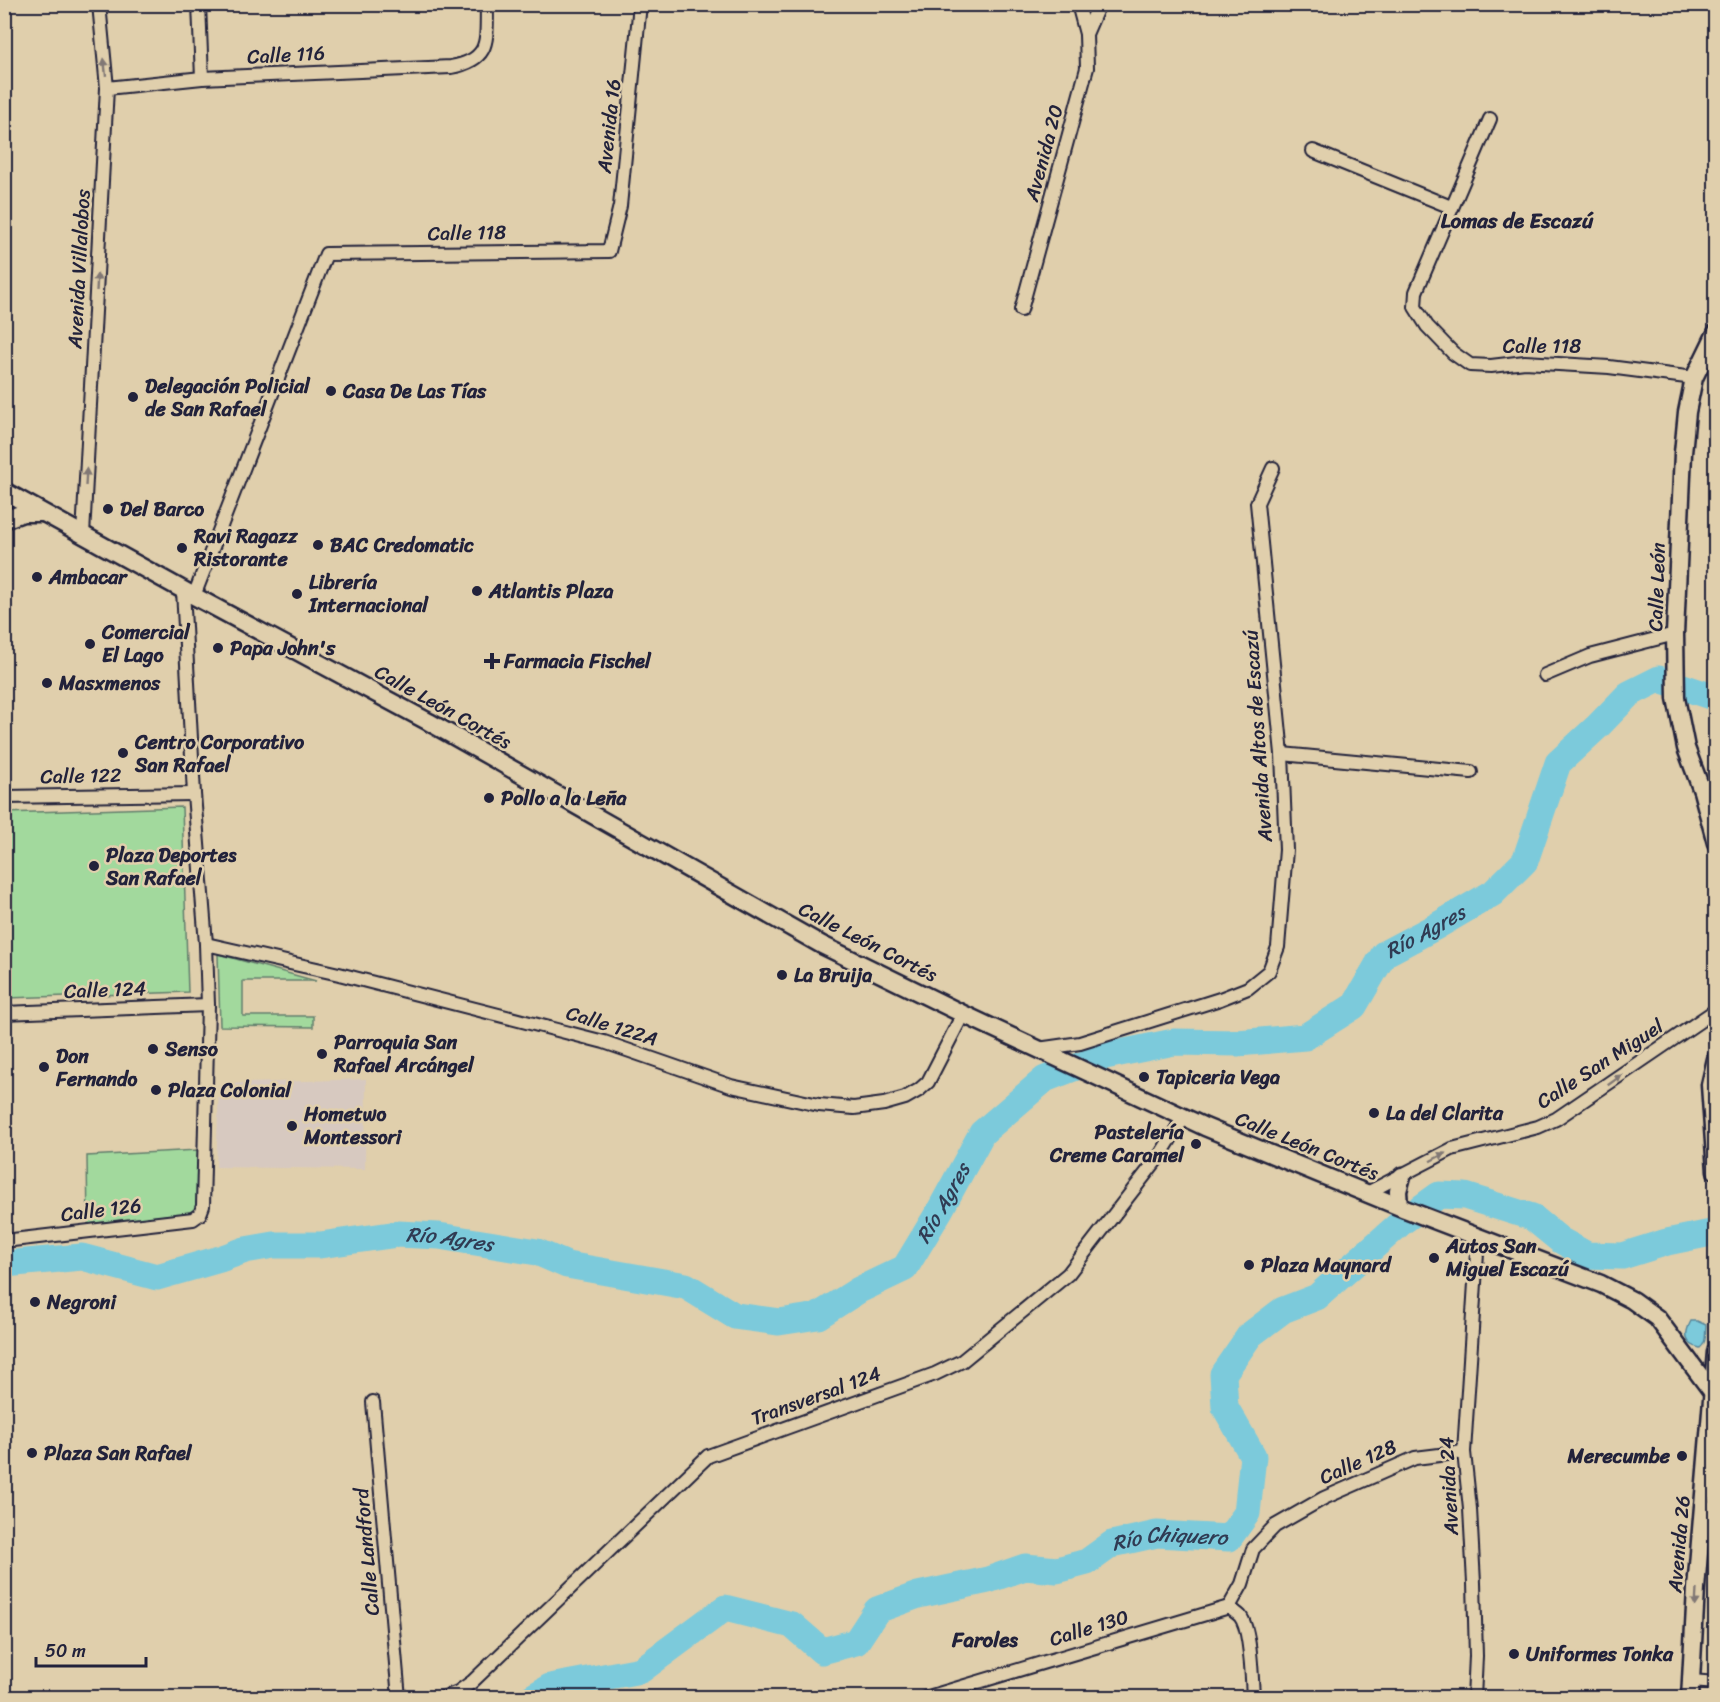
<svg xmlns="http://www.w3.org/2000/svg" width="1720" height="1702" viewBox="0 0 1720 1702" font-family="Sriracha,sans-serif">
	<rect width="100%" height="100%" fill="#e0cfac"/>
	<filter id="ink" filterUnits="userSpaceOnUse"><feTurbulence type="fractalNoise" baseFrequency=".0167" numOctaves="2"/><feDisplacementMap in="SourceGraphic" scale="12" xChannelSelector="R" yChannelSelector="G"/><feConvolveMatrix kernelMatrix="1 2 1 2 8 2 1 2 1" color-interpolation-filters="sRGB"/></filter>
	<g filter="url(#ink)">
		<!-- built -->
		<polygon fill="#d7c9c0" points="366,1079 365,1169 216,1167 219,1084"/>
		<!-- green -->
		<g fill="#a2d99d" stroke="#627e6c" stroke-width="1.5">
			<polygon points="182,807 188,992 7,998 5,813"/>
			<polygon points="218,954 316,981 243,981 243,1016 313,1016 313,1027 220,1026"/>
			<polygon points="198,1150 196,1212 88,1224 87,1156"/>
		</g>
		<!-- water -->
		<path fill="#7ccadb" stroke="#58879b" stroke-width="1.5" d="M 1691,1321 L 1697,1321 L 1706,1325 C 1705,1333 1707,1343 1700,1348 C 1684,1344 1684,1334 1691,1321 Z"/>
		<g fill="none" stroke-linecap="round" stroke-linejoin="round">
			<!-- river -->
			<g stroke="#7ccadb" stroke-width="27">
				<path id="s1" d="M 4,1264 L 82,1257 L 157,1277 L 220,1259 L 245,1250 L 274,1245 L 320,1245 L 398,1234 L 439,1236 L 537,1252 L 567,1265 L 686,1286 L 735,1316 L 779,1322 L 818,1316 L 859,1290 L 905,1268 L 940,1210 L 982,1133 L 1045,1079 L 1105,1056 L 1174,1042 L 1238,1043 L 1305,1037 L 1354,1006 L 1384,954 L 1435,927 L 1493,893 L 1525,861 L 1558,763 L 1598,726 L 1629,694 L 1659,679 L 1716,698"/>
				<path id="s2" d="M 531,1698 L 550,1687 L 641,1670 L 725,1608 L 792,1625 L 822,1651 L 856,1642 L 877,1610 L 918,1595 L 988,1580 L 1025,1567 L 1057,1570 L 1087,1562 L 1112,1544 L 1157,1534 L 1229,1538 L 1247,1513 L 1253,1456 L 1225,1407 L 1223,1374 L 1250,1335 L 1283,1310 L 1317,1297 L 1403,1221 L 1439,1195 L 1465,1196 L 1532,1217 L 1560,1240 L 1587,1255 L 1622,1256 L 1667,1242 L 1716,1232"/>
			</g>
			<!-- street casing -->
			<g stroke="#22223b" stroke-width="16">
				<g id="street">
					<polyline points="199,4 202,78"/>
					<polyline points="1086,34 1099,4"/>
					<path d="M 107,88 L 202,78 L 451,67 C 492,59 486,40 487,4"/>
					<polyline points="1490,119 1416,292 1415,307 1427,326 1453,353 1470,365 1491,366 1525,362 1609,367 1694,378"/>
					<polyline points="1313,151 1451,207"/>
					<polyline points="1021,310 1087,68 1086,34 1078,4"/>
					<polyline points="83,535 107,88 99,4"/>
					<polyline points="194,596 326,254 609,251 620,206 640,4"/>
					<polyline points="1545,675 1590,656 1675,634"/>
					<polyline points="1282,754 1471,772"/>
					<polyline points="4,797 194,794"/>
					<polyline points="206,944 339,974 604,1042 731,1086 819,1105 854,1108 884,1104 905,1098 919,1090 928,1082 963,1014"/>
					<polyline points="4,1013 208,1005"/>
					<polyline points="1038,1049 1080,1043 1220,999 1248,988 1269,971 1278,947 1286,850 1282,754 1257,503 1273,468"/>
					<polyline points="1367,1193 1452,1149 1538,1127 1556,1119 1716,1010"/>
					<polyline points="4,1241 193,1219 200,1214 203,1206 208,1005 206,944 194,794 183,590"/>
					<polyline points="373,1402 399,1698"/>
					<polyline points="1229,1607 1242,1584 1253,1549 1275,1526 1324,1498 1415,1458 1464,1452"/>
					<path d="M 1229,1607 C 1232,1610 1237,1613 1240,1616 C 1251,1629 1252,1680 1253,1698"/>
					<polyline points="1692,1681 1716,1683"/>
					<polyline points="442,1698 458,1692 472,1682 708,1456 935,1374 962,1361 1068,1274 1161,1154 1184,1117"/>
					<polyline points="925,1698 1229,1607"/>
					<polyline points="1474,1698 1476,1656 1474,1583 1470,1509 1464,1452 1478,1237"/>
				</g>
			</g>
			<!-- secondary casing -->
			<g stroke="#22223b" stroke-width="21">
				<g id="secondary">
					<polyline points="1716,333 1694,378 1687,412 1683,453 1675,634 1676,698 1686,748 1702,791 1716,843"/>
					<polyline points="4,491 194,596 429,722 822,945 963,1014 1205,1127 1405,1209 1601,1284 1632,1300 1657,1318 1716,1397"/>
					<polyline points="4,520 23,513 41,513"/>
					<polyline points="1716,1059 1710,1085 1716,1171"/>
					<polyline points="1399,1206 1398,1191 1402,1176"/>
					<polyline points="1690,1698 1696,1589 1716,1352"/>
				</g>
			</g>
			<!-- street -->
			<use href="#street" stroke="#e0cfac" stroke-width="12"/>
			<!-- secondary -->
			<use href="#secondary" stroke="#e0cfac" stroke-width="16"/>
		</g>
		<!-- one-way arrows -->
		<defs><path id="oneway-solid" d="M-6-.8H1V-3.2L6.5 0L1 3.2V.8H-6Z" transform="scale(1.5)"/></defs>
		<g fill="#817874">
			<use href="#oneway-solid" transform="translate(105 67) rotate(-96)"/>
			<use href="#oneway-solid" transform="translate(97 282) rotate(-87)"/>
			<use href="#oneway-solid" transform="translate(86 477) rotate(-87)"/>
			<use href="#oneway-solid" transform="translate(1615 1080) rotate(-36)"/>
			<use href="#oneway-solid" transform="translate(1438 1157) rotate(-28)"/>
			<use href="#oneway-solid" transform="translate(1696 1598) rotate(93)"/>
		</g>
	</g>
	<!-- markers -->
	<g fill="#22223b" stroke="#e0cfac" stroke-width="2">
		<circle cx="331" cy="391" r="6"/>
		<circle cx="133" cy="397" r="6"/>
		<circle cx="108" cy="509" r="6"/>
		<circle cx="318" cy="545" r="6"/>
		<circle cx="182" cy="548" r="6"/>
		<circle cx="37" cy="577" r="6"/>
		<circle cx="477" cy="591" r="6"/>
		<circle cx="297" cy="594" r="6"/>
		<circle cx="90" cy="644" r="6"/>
		<circle cx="218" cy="648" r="6"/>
		<path d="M489 652h6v6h6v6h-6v6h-6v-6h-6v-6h6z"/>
		<circle cx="47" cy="683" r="6"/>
		<circle cx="123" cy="753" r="6"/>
		<circle cx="489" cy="798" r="6"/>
		<circle cx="94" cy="866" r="6"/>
		<circle cx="782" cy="975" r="6"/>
		<circle cx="153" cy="1049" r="6"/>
		<circle cx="322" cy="1054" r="6"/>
		<circle cx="44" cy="1067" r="6"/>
		<circle cx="1144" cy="1077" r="6"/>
		<circle cx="156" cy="1090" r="6"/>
		<circle cx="1374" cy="1113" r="6"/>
		<circle cx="292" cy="1126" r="6"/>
		<circle cx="1196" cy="1144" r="6"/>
		<circle cx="1434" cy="1258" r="6"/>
		<circle cx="1249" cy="1265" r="6"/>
		<circle cx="35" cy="1302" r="6"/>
		<circle cx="32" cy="1453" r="6"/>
		<circle cx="1682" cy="1456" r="6"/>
		<circle cx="1514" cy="1654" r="6"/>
	</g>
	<g text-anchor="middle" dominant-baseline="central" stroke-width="5" stroke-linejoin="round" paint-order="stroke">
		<!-- street labels -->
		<g font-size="20" fill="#22223b" stroke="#e0cfac">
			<text transform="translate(286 55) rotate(-3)">Calle 116</text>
			<text transform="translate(609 126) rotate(-84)">Avenida 16</text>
			<text transform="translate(1044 153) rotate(-75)">Avenida 20</text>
			<text transform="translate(467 233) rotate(-1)">Calle 118</text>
			<text transform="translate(79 269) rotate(-87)">Avenida Villalobos</text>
			<text x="1542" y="346">Calle 118</text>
			<text transform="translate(1657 587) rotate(-88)">Calle León</text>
			<text transform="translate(443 707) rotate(29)">Calle León Cortés</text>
			<text transform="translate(1258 736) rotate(-94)">Avenida Altos de Escazú</text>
			<text transform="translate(81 776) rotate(-1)">Calle 122</text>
			<text transform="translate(868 942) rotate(27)">Calle León Cortés</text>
			<text transform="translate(105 990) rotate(-2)">Calle 124</text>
			<text transform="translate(612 1026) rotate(17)">Calle 122A</text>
			<text transform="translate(1600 1064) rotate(-33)">Calle San Miguel</text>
			<text transform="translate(1307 1146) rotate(22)">Calle León Cortés</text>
			<text transform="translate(101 1210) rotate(-7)">Calle 126</text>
			<text transform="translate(816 1396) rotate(-20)">Transversal 124</text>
			<text transform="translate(1358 1462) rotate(-24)">Calle 128</text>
			<text transform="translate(1449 1486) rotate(-93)">Avenida 24</text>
			<text transform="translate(1679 1544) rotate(-85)">Avenida 26</text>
			<text transform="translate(367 1552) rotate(-95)">Calle Landford</text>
			<text transform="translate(1089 1628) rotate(-17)">Calle 130</text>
		</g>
		<!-- poi labels -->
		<g font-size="20" font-weight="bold" fill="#22223b" stroke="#e0cfac" text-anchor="start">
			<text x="145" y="386">Delegación Policial<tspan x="145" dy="23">de San Rafael</tspan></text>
			<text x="343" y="391">Casa De Las Tías</text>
			<text x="120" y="509">Del Barco</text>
			<text x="194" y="536">Ravi Ragazz<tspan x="194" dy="23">Ristorante</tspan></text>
			<text x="330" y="545">BAC Credomatic</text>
			<text x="49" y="577">Ambacar</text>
			<text x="309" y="582">Librería<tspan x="309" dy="23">Internacional</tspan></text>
			<text x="489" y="591">Atlantis Plaza</text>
			<text x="102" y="632">Comercial<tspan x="102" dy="23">El Lago</tspan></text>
			<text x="230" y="648">Papa John's</text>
			<text x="504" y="661">Farmacia Fischel</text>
			<text x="59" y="683">Masxmenos</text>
			<text x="135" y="742">Centro Corporativo<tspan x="135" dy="23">San Rafael</tspan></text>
			<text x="501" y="798">Pollo a la Leña</text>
			<text x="106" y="855">Plaza Deportes<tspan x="106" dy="23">San Rafael</tspan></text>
			<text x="794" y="975">La Bruija</text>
			<text x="334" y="1042">Parroquia San<tspan x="334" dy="23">Rafael Arcángel</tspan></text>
			<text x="165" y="1049">Senso</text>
			<text x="56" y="1056">Don<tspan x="56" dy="23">Fernando</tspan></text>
			<text x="1156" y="1077">Tapiceria Vega</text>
			<text x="168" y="1090">Plaza Colonial</text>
			<text x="1386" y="1113">La del Clarita</text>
			<text x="304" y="1114">Hometwo<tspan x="304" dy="23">Montessori</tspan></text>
			<text x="1184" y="1132" text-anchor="end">Pastelería<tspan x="1184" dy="23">Creme Caramel</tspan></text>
			<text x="1446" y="1246">Autos San<tspan x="1446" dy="23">Miguel Escazú</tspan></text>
			<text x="1261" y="1265">Plaza Maynard</text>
			<text x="47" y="1302">Negroni</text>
			<text x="44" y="1453">Plaza San Rafael</text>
			<text x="1670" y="1456" text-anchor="end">Merecumbe</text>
			<text x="1526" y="1654">Uniformes Tonka</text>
		</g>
		<!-- neighbourhood labels -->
		<g font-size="21" font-weight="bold" fill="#22223b" stroke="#e0cfac">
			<text x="1517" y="221">Lomas de Escazú</text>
			<text x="985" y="1640">Faroles</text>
		</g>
		<!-- water labels -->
		<g font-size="21" font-style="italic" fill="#303b53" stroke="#e0cfac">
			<text stroke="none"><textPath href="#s1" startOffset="1606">Río Agres</textPath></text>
			<text stroke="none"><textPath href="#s1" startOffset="1012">Río Agres</textPath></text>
			<text stroke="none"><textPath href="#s1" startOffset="454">Río Agres</textPath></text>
			<text stroke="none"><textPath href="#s2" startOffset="708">Río Chiquero</textPath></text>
		</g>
	</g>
	<!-- margin -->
	<rect width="1720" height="1702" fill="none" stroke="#e0cfac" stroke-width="24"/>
	<rect x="12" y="12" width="1696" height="1678" fill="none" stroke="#22223b" stroke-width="2" filter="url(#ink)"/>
	<!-- scale -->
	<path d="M36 1657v9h110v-9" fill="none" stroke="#22223b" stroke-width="3"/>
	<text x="45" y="1657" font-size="18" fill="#22223b" stroke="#e0cfac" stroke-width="4.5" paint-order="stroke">50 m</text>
</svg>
